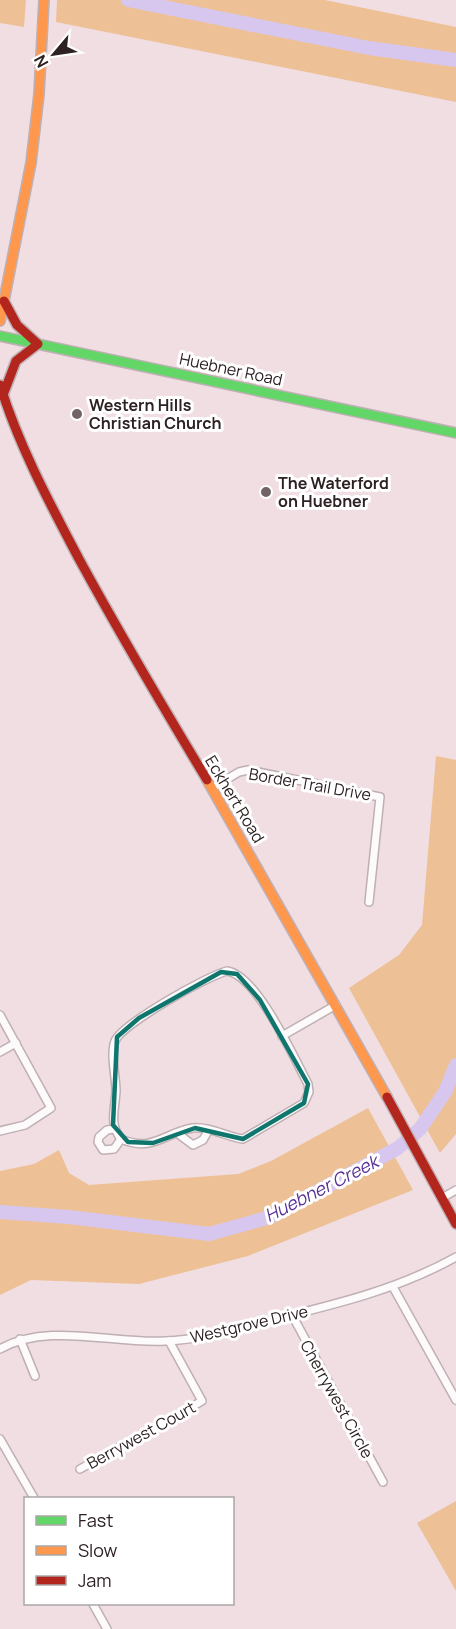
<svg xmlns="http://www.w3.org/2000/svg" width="456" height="1629" viewBox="0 0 456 1629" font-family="Manrope,sans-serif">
	<rect width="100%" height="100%" fill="#f1dee2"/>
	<!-- green -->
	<g fill="#edc096">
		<polygon points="0,0 26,0 24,27 0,23"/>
		<polygon points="57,0 325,0 456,27 456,102 56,22"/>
		<polygon points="436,756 456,760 456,1134 440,1153 349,988 399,955 422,925"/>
		<polygon points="368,1108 413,1190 248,1256 139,1284 31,1280 0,1295 0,1171 34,1164 59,1150 69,1173 89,1185 238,1174 271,1161"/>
		<polygon points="456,1501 456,1591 417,1523"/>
	</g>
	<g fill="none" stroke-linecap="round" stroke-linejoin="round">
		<!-- stream -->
		<polyline stroke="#d7c7ef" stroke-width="2" points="133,1 133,0"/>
		<!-- river -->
		<g stroke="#d7c7ef" stroke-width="14">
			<polyline points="128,0 369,48 456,60"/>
			<polyline points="0,1212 69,1217 209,1234 270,1217 398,1148 420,1129 445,1092 456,1065"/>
		</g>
		<!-- street casing -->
		<g stroke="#bfb0b3" stroke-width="10">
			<g id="street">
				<polyline points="212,788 239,772 248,770 380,797 369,902"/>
				<path d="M 227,971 C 257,975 294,1058 308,1084 L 309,1092 L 304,1103 L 243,1139 C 228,1137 208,1126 193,1128 C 165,1132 153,1153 121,1139 C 109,1124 115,1110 116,1091 C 116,1076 110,1055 115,1041 C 122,1024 207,976 227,971 Z"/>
				<polyline points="0,1015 51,1108 25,1125 0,1131"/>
				<polyline points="282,1036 336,1005"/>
				<polyline points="0,1052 16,1043"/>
				<polyline points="114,1129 107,1130 99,1137 98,1142 103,1150 114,1149 121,1139"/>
				<polyline points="177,1133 193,1145 203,1140 208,1131"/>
				<polyline points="442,1198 456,1190"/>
				<polyline points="393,1287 456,1400"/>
				<polyline points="292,1315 383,1482"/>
				<polyline points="20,1339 35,1376"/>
				<path d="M 0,1349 C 48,1322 112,1344 165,1341 C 200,1340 234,1329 267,1321 C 333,1305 397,1290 456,1257"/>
				<polyline points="0,1439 34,1498"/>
				<polyline points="80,1469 202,1401 169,1341"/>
				<polyline points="93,1604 107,1629"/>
			</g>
		</g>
		<!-- fast casing -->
		<g stroke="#bfb0b3" stroke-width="12">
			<polyline id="fast" points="0,336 456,433"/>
		</g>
		<!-- slow casing -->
		<g stroke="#bfb0b3" stroke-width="12">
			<g id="slow">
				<polyline points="0,321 31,163 39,94 44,0"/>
				<polyline points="207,780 387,1097"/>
			</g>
		</g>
		<!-- jam casing -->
		<g stroke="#bfb0b3" stroke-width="12">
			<g id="jam">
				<path d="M 0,385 C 19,446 49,502 79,559 C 120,634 163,707 207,780"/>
				<polyline points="3,395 16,361 38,344 17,325 4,301"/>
				<polyline points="387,1097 456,1224"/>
			</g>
		</g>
		<!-- street -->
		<use href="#street" stroke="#fdfafb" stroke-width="7"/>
		<!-- fast -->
		<use href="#fast" stroke="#63d668" stroke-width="9"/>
		<!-- slow -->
		<use href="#slow" stroke="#ff974d" stroke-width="9"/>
		<!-- jam -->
		<use href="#jam" stroke="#b3261e" stroke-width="9"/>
	</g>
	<!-- marked area -->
	<path fill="none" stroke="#0f766e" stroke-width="4.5" stroke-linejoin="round" d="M 221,972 L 237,974 L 260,1000 L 308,1084 L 304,1103 L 243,1139 L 195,1128 L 153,1143 L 128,1142 L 113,1125 L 117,1037 L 139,1018 Z"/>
	<!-- markers -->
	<g fill="#726366" stroke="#fff" stroke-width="2">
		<circle cx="77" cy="414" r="6"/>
		<circle cx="266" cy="492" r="6"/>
	</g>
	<g text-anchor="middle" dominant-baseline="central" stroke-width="6" stroke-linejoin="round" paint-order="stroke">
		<!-- street labels -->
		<g font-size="16" fill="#2d2123" stroke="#fff">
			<text transform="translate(231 369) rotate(12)">Huebner Road</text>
			<text transform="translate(310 784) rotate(10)">Border Trail Drive</text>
			<text transform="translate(235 799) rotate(59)">Eckhert Road</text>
			<text transform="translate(249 1324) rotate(-13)">Westgrove Drive</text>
			<text transform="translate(337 1399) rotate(61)">Cherrywest Circle</text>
			<text transform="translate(141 1435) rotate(-29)">Berrywest Court</text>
		</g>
		<!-- poi labels -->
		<g font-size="16" font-weight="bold" fill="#2d2123" stroke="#fff" text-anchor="start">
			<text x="89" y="405">Western Hills<tspan x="89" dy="18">Christian Church</tspan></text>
			<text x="278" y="483">The Waterford<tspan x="278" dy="18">on Huebner</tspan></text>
		</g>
		<!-- water labels -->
		<g font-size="18" font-style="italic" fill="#593197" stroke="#fff">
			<text transform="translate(321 1188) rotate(-27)">Huebner Creek</text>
		</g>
	</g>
	<!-- legend -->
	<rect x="24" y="1497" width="210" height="108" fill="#ffffff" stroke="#aba6a7" stroke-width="1.5"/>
	<rect x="36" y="1516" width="30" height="9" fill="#63d668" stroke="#aba6a7" stroke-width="1.5"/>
	<text x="78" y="1527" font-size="18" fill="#2d2123">Fast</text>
	<rect x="36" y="1546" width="30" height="9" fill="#ff974d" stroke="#aba6a7" stroke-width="1.5"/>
	<text x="78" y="1557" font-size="18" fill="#2d2123">Slow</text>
	<rect x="36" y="1576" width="30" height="9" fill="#b3261e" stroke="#aba6a7" stroke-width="1.5"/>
	<text x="78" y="1587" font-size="18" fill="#2d2123">Jam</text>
	<!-- north arrow -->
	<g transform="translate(54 54) rotate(241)" stroke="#ffffff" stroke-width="4.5" paint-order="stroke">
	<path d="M0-4.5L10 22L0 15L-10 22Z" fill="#2d2123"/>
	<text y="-9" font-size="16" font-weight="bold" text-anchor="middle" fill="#2d2123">N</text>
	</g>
</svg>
